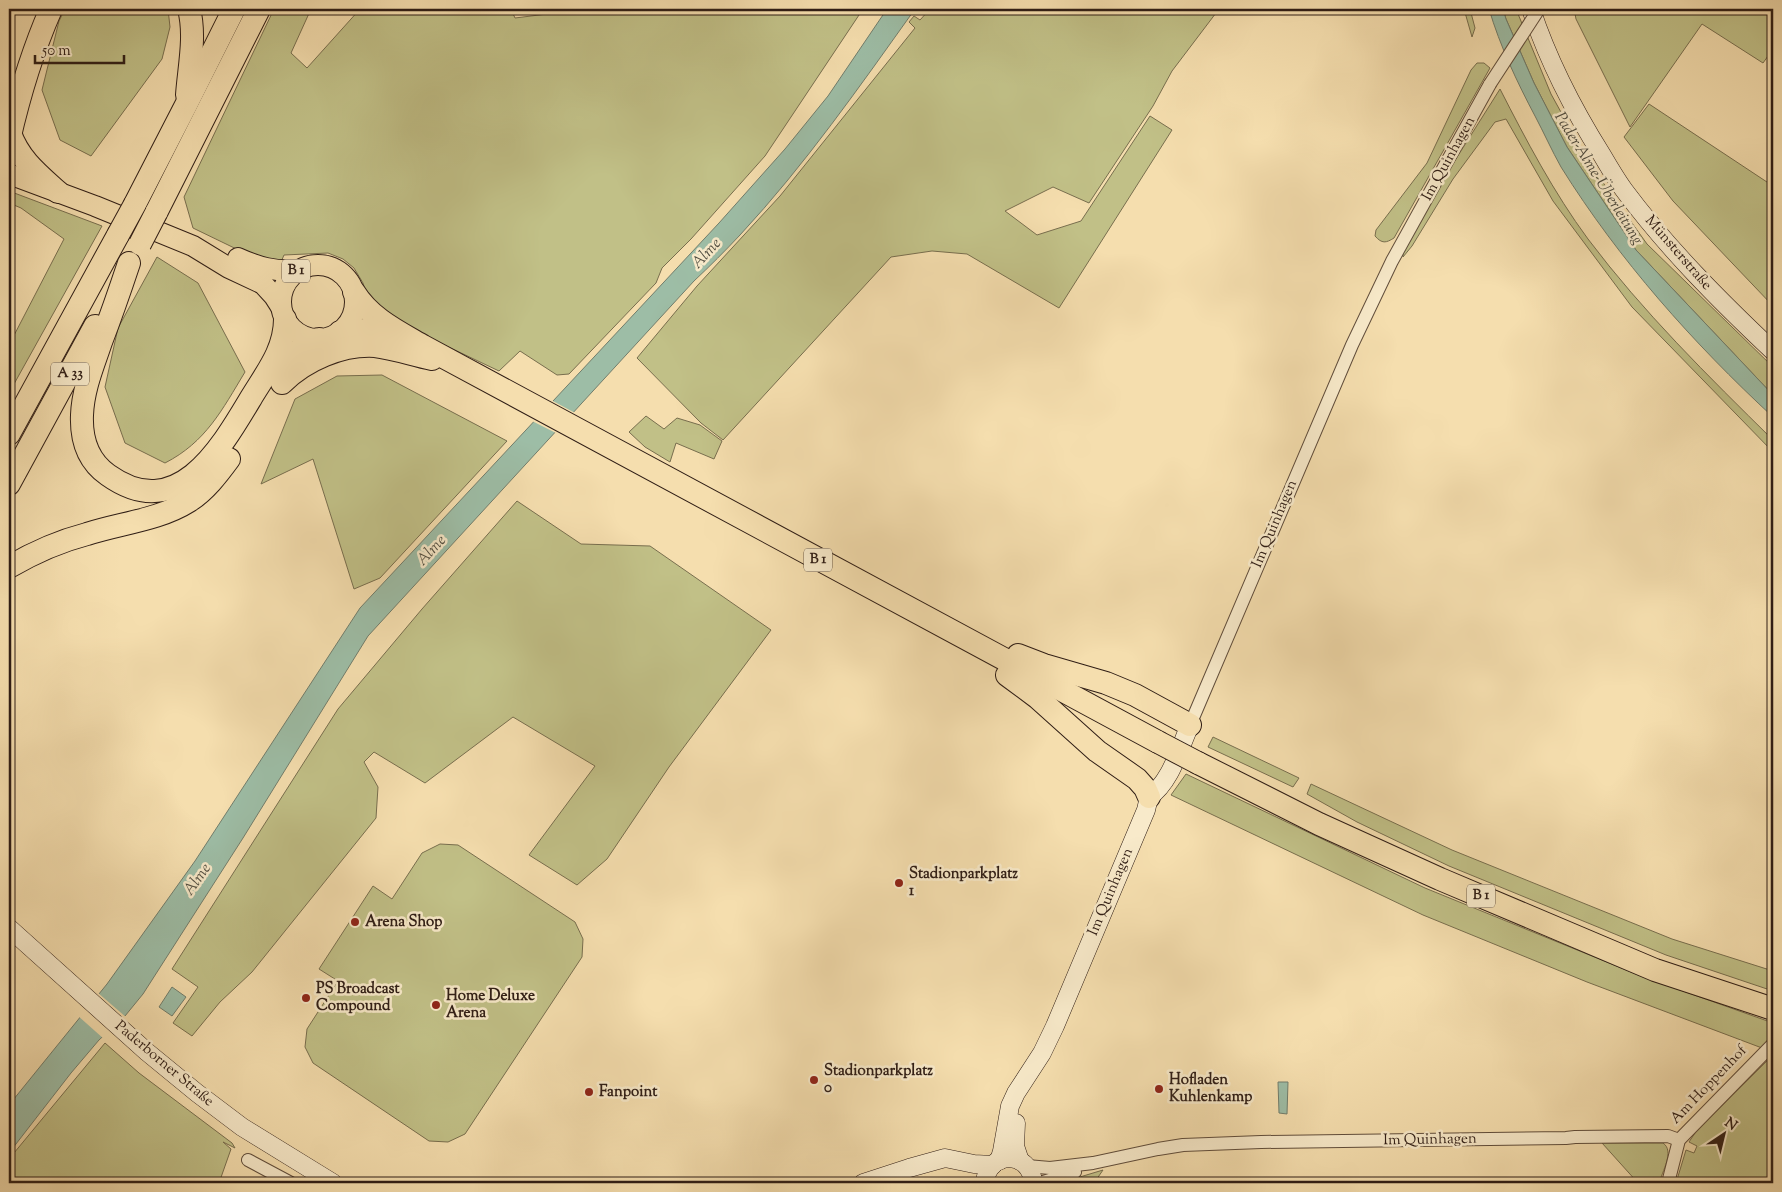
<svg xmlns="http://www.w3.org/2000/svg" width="1782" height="1192" viewBox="0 0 1782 1192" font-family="'Sorts Mill Goudy',serif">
	<rect width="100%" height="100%" fill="#f5deae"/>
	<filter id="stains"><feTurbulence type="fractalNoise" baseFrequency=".004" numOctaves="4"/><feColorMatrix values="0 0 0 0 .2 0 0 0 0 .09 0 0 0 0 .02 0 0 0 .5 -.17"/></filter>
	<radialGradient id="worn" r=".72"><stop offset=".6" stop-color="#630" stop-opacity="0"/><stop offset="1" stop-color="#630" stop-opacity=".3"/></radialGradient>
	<!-- green -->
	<g fill="#c1c087" stroke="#786e4e">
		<polygon points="65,9 168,9 170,27 162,59 91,156 60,140 42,90 59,21"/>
		<polygon points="274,9 311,9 291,53 307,68 360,9 511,9 515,18 587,9 863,9 765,156 691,239 662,268 656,283 569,374 557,375 520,351 499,371 398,323 368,300 363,283 354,268 343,259 328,253 284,255 281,262 255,258 193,228 184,197"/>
		<polygon points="930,9 1219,9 1172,71 1153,106 1089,203 1053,187 1005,211 1037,235 1081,221 1150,116 1172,130 1059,308 967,254 932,251 891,257 723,440 701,423 637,358 697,286 780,196 915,28 909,22 914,16 920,20"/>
		<polygon points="1464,9 1470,9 1475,28 1472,37"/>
		<polygon points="1503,9 1516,9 1551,94 1589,163 1647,244 1773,367 1773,395 1636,250 1567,147 1534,83 1506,19"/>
		<polygon points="1574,9 1773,9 1773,49 1763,63 1702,24 1630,127 1576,19"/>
		<path d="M 1477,63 L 1484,63 L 1490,68 L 1394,238 C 1386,243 1382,244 1375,236 L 1376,230 L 1427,163 L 1471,70 Z"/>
		<path d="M 1500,89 C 1526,140 1554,193 1588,239 C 1643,312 1708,376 1773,440 L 1773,452 L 1632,307 L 1553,201 L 1506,119 L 1495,122 L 1453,179 L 1412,246 L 1403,257 L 1403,251 L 1442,181 Z"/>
		<polygon points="1649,104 1773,186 1773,306 1673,201 1624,137"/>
		<polygon points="9,191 102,226 9,393 9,345 64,239 21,208 9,203"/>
		<path d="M 157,257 L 198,283 L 245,372 C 222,410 206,442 165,463 L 125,443 L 105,387 L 118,328 Z"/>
		<polygon points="382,375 507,441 380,578 354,589 313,459 261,484 295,399 337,376"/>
		<polygon points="646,416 664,429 677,418 700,425 722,441 714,459 676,443 670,462 645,447 629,432"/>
		<polygon points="517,501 581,544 650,546 771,630 669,767 607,859 577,885 529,855 595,766 513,717 425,783 374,752 364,762 378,787 376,818 252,972 220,1002 192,1036 173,1023 198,987 172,969 338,709 422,609"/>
		<polygon points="1213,737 1299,778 1293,787 1208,747"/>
		<polygon points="1186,774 1425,888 1641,976 1773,1023 1773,1036 1762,1048 1587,982 1423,915 1171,795"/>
		<polygon points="1311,784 1452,850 1672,939 1773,971 1773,991 1666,955 1449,866 1357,822 1307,794"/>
		<polygon points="440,844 458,845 575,922 583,939 582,957 465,1134 448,1142 429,1141 313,1063 305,1047 307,1029 338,981 319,969 373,886 392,899 422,853"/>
		<polygon points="105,1043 139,1073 232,1143 235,1148 223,1142 231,1149 219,1183 9,1183 9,1159"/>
		<polygon points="1773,1055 1773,1183 1676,1183 1686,1150 1694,1153 1697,1146 1689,1142 1697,1130"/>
		<path d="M 1602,1143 L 1663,1143 C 1675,1151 1662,1172 1659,1183 L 1638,1183 Z"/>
		<polygon points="1103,1170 1094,1183 1060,1183"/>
	</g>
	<!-- water -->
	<g fill="#9dbda6" stroke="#717d6c">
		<path d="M 887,9 L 915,9 C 860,86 805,165 740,235 C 725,251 710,266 694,281 L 368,636 L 243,838 L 143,994 L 125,1016 L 99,1040 L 71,1073 L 9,1153 L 9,1105 L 107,984 L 195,861 L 360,608 L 719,223 L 785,149 L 828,96 Z"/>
		<path d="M 1489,9 L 1503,9 L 1506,19 L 1534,83 L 1567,147 L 1636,250 L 1773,395 L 1773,417 C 1693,343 1619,260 1561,167 C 1552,151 1544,133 1535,116 C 1517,82 1500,46 1489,9 Z"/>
		<polygon points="172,987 186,997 172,1016 159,1007"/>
		<polygon points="1278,1082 1288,1082 1287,1114 1279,1113"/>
	</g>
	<!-- pier -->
	<g fill="#f5deae">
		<polygon points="551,400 577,414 558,434 532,421"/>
		<polygon points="97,992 127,1018 104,1039 77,1015"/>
	</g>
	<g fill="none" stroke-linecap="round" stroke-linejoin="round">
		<!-- street casing -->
		<g stroke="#604d3b" stroke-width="14">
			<g id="street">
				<polyline points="1190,725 1352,345 1392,261 1490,84"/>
				<polyline points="248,1160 291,1183"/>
				<polyline points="1027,1166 1050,1168 1093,1163 1158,1149 1183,1145 1261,1142 1566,1138 1575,1137 1668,1136 1679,1140"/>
				<polyline points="1040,1183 1075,1172"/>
				<polyline points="1668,1183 1679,1140 1773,1044"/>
			</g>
		</g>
		<!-- secondary casing -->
		<g stroke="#2f1d15" stroke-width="19">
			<g id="secondary">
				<path d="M 1531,9 C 1548,60 1573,109 1602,155 C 1609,167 1616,179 1624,190 C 1668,249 1720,301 1773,351"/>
				<polyline points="9,928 147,1052 197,1093 242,1127 333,1183"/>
				<polyline points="1016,1123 1015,1146 1020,1161"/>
				<path d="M 999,1161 L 1002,1151 L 1010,1106 L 1016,1093 L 1042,1053 L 1055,1026 L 1146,810 L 1149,797 C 1171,782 1179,749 1190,725"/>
				<polyline points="863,1183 909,1168 945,1158 974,1164 993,1165"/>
				<path d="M 985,1183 C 987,1150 1031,1150 1033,1183"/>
			</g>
		</g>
		<!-- primary casing -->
		<g stroke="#2f1d15" stroke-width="22">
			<g id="primary">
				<polyline points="9,174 95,206 193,246 229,268 263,284 274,296 281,307"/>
				<path d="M 238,258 C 258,267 275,272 297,270"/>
				<circle cx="318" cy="302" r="37"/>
			</g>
		</g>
		<!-- highway casing -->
		<g stroke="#2f1d15" stroke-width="24">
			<g id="highway">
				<path d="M 187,95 C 189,67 196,36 189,9"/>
				<path d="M 10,133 C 19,159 38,174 58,192"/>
				<path d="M 9,140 C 19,96 33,50 51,9"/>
				<polyline points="135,204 186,105 234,9"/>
				<polyline points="156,213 259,9"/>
				<path d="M 129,263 C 120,290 111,316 101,342 C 93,366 83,389 82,415 C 81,439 88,461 108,475 C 177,524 220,450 251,398 C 266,373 285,350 285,319"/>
				<path d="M 354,292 C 370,318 397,331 423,346 L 1158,742"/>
				<path d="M 340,332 C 360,328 376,330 396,337"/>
				<path d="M 279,376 C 289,359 300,345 319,339"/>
				<path d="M 282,383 C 305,360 342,344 375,346 C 393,348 413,355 432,359"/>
				<polyline points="9,434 118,235"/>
				<polyline points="9,484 95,326"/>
				<path d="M 9,567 C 33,553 60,541 87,534 C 121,523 159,520 189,501 C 205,491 218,474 229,459"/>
				<polyline points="1018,655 1044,665 1106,683 1135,695 1190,725"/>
				<polyline points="1007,675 1038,698 1097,751 1137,779 1145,788 1149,797"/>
				<polyline points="1198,763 1319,824 1440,879 1655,970 1773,1009"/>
			</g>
		</g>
		<!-- street -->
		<use href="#street" stroke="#f8eaca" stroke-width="12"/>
		<!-- secondary -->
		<use href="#secondary" stroke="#f8eaca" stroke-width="18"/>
		<!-- primary -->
		<use href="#primary" stroke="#f5deae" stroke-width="20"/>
		<!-- highway -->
		<use href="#highway" stroke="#f5deae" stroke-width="22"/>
		<!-- street-bridge casing -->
		<g stroke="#604d3b" stroke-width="14" stroke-linecap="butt">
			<polyline id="street-bridge" points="1490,84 1539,9"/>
		</g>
		<!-- highway-bridge casing -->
		<g stroke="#2f1d15" stroke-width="24" stroke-linecap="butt">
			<g id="highway-bridge">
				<polyline points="118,235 135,204"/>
				<polyline points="140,244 156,213"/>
				<polyline points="1158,742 1198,763"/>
			</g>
		</g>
		<!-- street-bridge -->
		<use href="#street-bridge" stroke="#f8eaca" stroke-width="12"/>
		<!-- highway-bridge -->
		<use href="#highway-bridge" stroke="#f5deae" stroke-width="22"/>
	</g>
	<!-- markers -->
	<g fill="#8f2418" stroke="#f8eaca" stroke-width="2">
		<circle cx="899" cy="883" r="5"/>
		<circle cx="355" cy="922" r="5"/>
		<circle cx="306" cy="998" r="5"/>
		<circle cx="436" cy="1005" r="5"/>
		<circle cx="814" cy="1080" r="5"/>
		<circle cx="1159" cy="1089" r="5"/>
		<circle cx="589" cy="1092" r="5"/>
	</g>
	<g text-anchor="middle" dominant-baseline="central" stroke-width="5" stroke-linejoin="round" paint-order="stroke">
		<!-- shield labels -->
		<g fill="#f8eaca" stroke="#6b5a4b" stroke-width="1">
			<rect x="282" y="259.5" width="28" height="23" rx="4"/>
			<rect x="51" y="362.5" width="38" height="23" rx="4"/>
			<rect x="804" y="548.5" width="28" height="23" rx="4"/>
			<rect x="1467" y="884.5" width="28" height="23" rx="4"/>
		</g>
		<g font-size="14" font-weight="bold" fill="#2f1d15">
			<text x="296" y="271">B 1</text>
			<text x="70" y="374">A 33</text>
			<text x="818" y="560">B 1</text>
			<text x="1481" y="896">B 1</text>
		</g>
		<!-- street labels -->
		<g font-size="15" fill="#2f1d15" stroke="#f8eaca">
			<text transform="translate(1449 159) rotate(-61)">Im Quinhagen</text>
			<text transform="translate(1678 253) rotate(49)">Münsterstraße</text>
			<text transform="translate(1275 524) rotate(-67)">Im Quinhagen</text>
			<text transform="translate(1111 892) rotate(-67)">Im Quinhagen</text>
			<text transform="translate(164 1064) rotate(40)">Paderborner Straße</text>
			<text transform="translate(1709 1085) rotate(-46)">Am Hoppenhof</text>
			<text transform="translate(1430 1140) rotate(-1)">Im Quinhagen</text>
		</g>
		<!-- poi labels -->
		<g font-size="15" font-weight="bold" fill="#2f1d15" stroke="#f8eaca" text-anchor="start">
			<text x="909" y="874">Stadionparkplatz<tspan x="909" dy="17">1</tspan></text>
			<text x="365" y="922">Arena Shop</text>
			<text x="316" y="989">PS Broadcast<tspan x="316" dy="17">Compound</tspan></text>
			<text x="446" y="996">Home Deluxe<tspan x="446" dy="17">Arena</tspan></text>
			<text x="824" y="1071">Stadionparkplatz<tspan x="824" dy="17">0</tspan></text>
			<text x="1169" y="1080">Hofladen<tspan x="1169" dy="17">Kuhlenkamp</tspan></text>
			<text x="599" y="1092">Fanpoint</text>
		</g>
		<!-- water labels -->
		<g font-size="16" font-style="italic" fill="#504d40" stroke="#f8eaca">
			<text transform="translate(1598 179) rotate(58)">Pader-Alme-Überleitung</text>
			<text transform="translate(707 254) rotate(-47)">Alme</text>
			<text transform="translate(432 551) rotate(-47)">Alme</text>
			<text transform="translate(198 880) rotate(-55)">Alme</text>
		</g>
	</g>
	<!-- margin -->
	<rect width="1782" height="1192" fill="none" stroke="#f5deae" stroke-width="30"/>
	<rect x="10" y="10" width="1762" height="1172" fill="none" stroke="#2f1d15" stroke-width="2.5"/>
	<rect x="15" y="15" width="1752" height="1162" fill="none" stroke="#2f1d15"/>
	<!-- north arrow -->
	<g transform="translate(1724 1134) rotate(35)" stroke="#f8eaca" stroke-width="4" paint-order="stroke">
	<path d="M0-4L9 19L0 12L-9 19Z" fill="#2f1d15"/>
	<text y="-8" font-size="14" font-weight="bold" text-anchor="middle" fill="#2f1d15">N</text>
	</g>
	<!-- scale -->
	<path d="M35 55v8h89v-8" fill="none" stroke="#2f1d15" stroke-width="2.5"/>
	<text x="42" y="55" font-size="15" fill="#2f1d15" stroke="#f8eaca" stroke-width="4" paint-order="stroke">50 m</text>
	<rect width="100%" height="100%" filter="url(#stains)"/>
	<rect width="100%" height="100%" fill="url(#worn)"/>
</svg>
